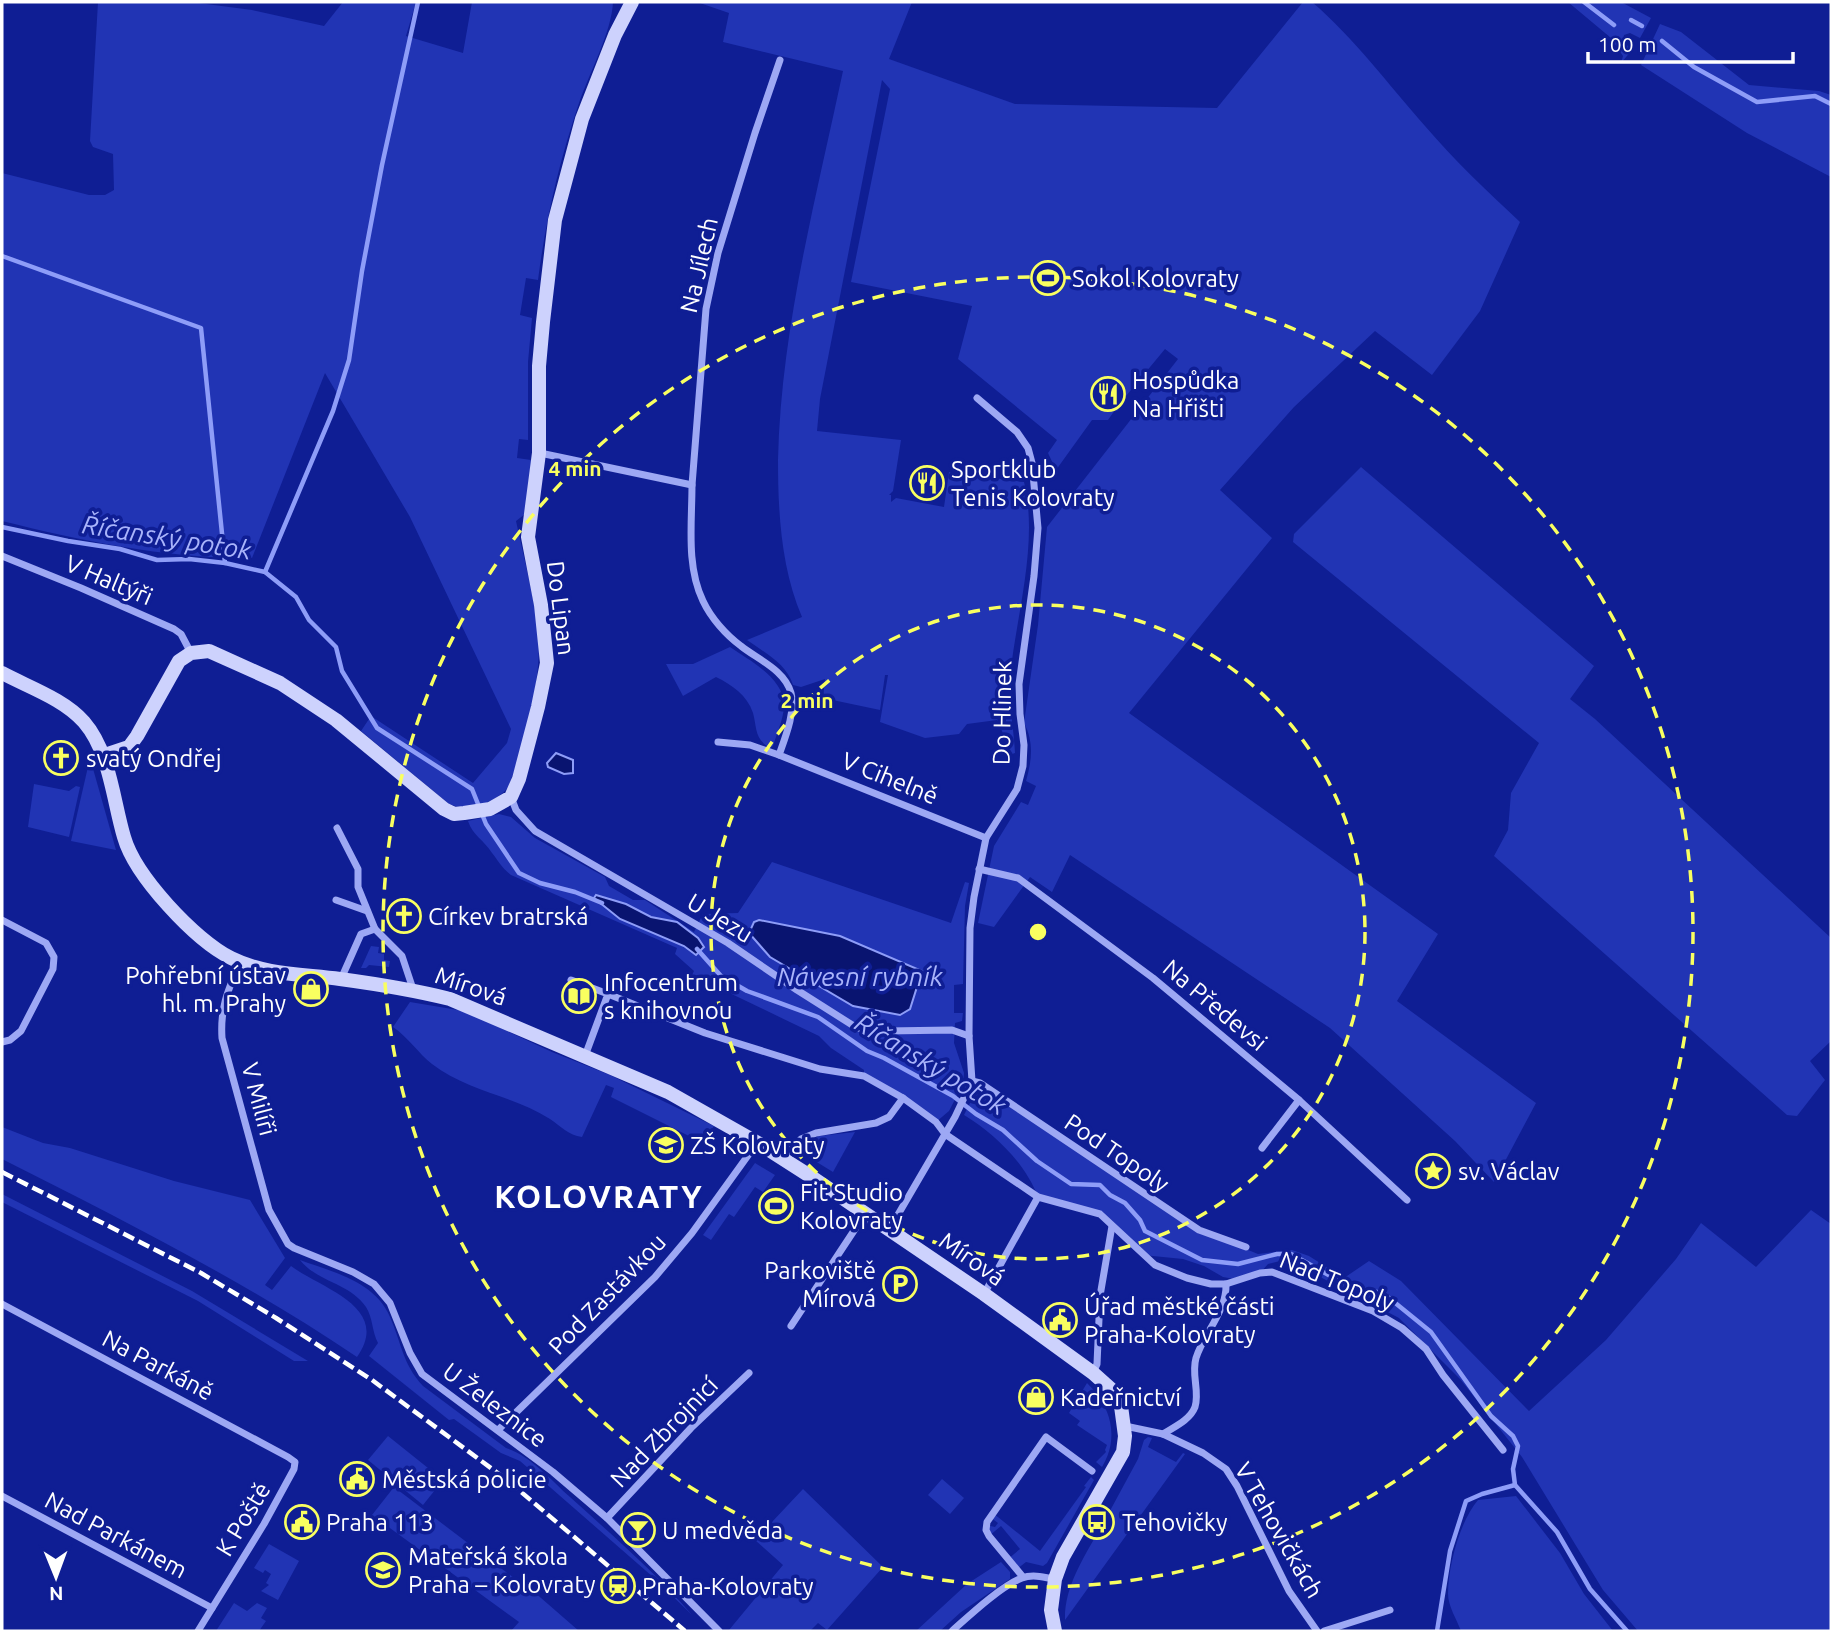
<svg xmlns="http://www.w3.org/2000/svg" width="1833" height="1633" viewBox="0 0 1833 1633" font-family="Ubuntu,sans-serif">
	<rect width="100%" height="100%" fill="#0f1e94"/>
	<!-- green -->
	<g fill="#2134b4" fill-rule="evenodd">
		<path d="M 98,2 L 191,2 L 252,10 L 324,26 L 343,2 L 416,2 L 406,36 L 463,53 L 472,2 L 613,2 C 612,31 589,74 579,103 C 559,162 546,218 538,280 L 526,278 L 520,315 L 532,318 L 528,362 L 528,440 L 519,439 L 517,458 L 531,460 L 529,496 L 525,514 L 516,521 C 524,558 534,596 538,633 C 543,677 524,744 509,786 C 498,802 468,812 449,804 L 361,731 L 371,716 L 473,783 L 507,743 L 511,729 L 410,517 L 325,373 L 252,558 C 169,559 82,541 2,521 L 2,173 L 89,195 L 105,195 L 114,190 L 113,154 L 93,147 L 90,141 Z"/>
		<path d="M 697,2 L 912,2 L 889,59 L 1015,104 L 1217,108 L 1303,2 L 1312,2 C 1354,38 1388,84 1425,126 C 1454,160 1487,191 1520,222 L 1480,311 L 1432,375 L 1375,331 L 1294,407 L 1220,490 L 1272,538 L 1129,713 L 1438,934 L 1397,1001 L 1536,1103 L 1494,1182 L 1455,1141 L 1330,1028 L 1070,855 L 1052,892 L 1030,877 L 994,927 L 978,923 L 994,846 L 1021,802 L 1028,805 L 1036,786 L 1026,781 C 1032,760 1034,742 1024,723 L 1038,625 L 1047,527 L 1178,359 L 1165,349 L 1126,396 L 1117,411 L 1115,410 L 1108,420 L 1092,420 L 1056,470 L 1048,453 L 1057,440 L 958,359 L 972,306 L 851,282 L 890,89 L 882,80 L 820,399 L 817,431 L 901,440 L 893,491 L 889,495 L 891,495 L 891,502 L 896,498 L 944,507 L 949,472 L 1024,482 C 1039,543 1016,616 1010,677 C 1008,703 1014,728 1015,753 L 1009,755 L 1002,731 L 997,720 L 967,724 L 959,734 L 925,738 L 880,722 L 888,675 L 885,675 L 880,710 L 823,698 L 825,679 L 801,687 L 793,685 C 787,664 765,653 747,640 L 802,617 C 781,568 778,512 778,460 C 781,328 816,199 843,71 L 723,42 L 729,13 Z"/>
		<polygon points="1568,2 1621,2 1651,18 1640,38 1630,33 1624,35 1623,41 1632,50 1621,63 1623,56 1611,38"/>
		<polygon points="1660,24 1681,32 1749,85 1819,91 1831,95 1831,177 1747,133 1641,65"/>
		<polygon points="1361,467 1594,666 1570,699 1595,719 1831,938 1831,1041 1810,1061 1825,1080 1797,1116 1787,1115 1494,856 1508,830 1511,793 1539,743 1293,542 1294,534"/>
		<path d="M 730,647 C 750,661 785,678 784,707 C 783,720 777,733 773,746 L 770,748 C 754,739 757,727 753,713 C 747,695 732,685 716,677 L 683,696 L 666,664 L 693,664 Z"/>
		<polygon points="90,758 116,850 71,841"/>
		<polygon points="34,784 69,791 76,786 80,787 69,837 28,827"/>
		<path d="M 499,814 L 511,817 L 535,838 L 605,877 L 609,886 L 633,900 L 645,900 L 694,932 L 703,914 L 738,913 L 772,862 L 951,923 L 965,882 L 969,883 L 965,906 L 963,984 L 954,985 L 954,1013 L 963,1013 L 962,1021 L 955,1023 L 954,1043 L 964,1073 L 963,1084 L 949,1111 L 936,1122 L 864,1076 L 864,1070 L 831,1048 L 819,1036 L 692,975 L 694,971 L 675,954 L 677,948 L 511,875 C 500,866 500,863 492,853 C 484,840 473,836 468,821 ZM 759,920 L 840,936 L 921,971 L 853,1006 L 770,957 L 749,933 Z"/>
		<polygon points="371,946 379,947 378,953 384,954 384,960 390,961 389,967 369,965 366,968 361,968"/>
		<path d="M 410,1002 L 464,1011 L 552,1052 L 610,1075 L 714,1126 L 703,1143 L 611,1097 L 614,1088 L 606,1085 L 582,1137 C 568,1135 562,1127 550,1119 C 514,1096 467,1091 432,1064 C 418,1053 409,1038 393,1027 Z"/>
		<path d="M 980,1083 L 1199,1230 L 1258,1254 L 1292,1250 L 1309,1256 L 1344,1278 L 1369,1261 L 1401,1281 L 1529,1411 L 1606,1340 L 1676,1259 L 1701,1223 L 1756,1267 L 1811,1210 L 1831,1224 L 1831,1631 L 1638,1631 L 1603,1590 L 1522,1457 L 1460,1379 L 1399,1318 L 1299,1266 L 1280,1261 L 1268,1264 L 1260,1273 L 1240,1280 L 1223,1277 L 1204,1266 L 1183,1259 L 1143,1255 L 1100,1214 L 1038,1197 C 1025,1163 995,1134 964,1115 Z"/>
		<path d="M 2,1127 L 43,1143 L 70,1148 L 174,1181 L 250,1200 L 285,1258 L 265,1285 L 272,1290 L 291,1266 C 322,1289 392,1307 357,1357 C 244,1281 123,1220 2,1159 Z"/>
		<polygon points="855,1132 833,1172 797,1150 798,1147 819,1136"/>
		<polygon points="755,1163 775,1175 763,1192 755,1187 734,1217 729,1214 711,1240 703,1235"/>
		<polygon points="2,1194 192,1291 308,1361 294,1361 198,1301 2,1202"/>
		<path d="M 300,1260 C 332,1272 375,1281 390,1317 C 402,1344 402,1363 423,1386 L 506,1448 C 530,1455 552,1481 570,1497 C 613,1536 654,1571 692,1615 L 653,1577 L 520,1461 L 501,1453 L 454,1419 L 449,1420 L 369,1356 L 378,1343 C 372,1332 373,1318 366,1307 C 350,1283 317,1282 300,1260 Z"/>
		<path d="M 1087,1383 C 1111,1406 1120,1438 1102,1467 L 1096,1462 L 1106,1452 L 1105,1450 L 1107,1445 L 1077,1425 L 1080,1421 L 1069,1413 Z"/>
		<polygon points="388,1436 443,1480 423,1505 368,1460"/>
		<path d="M 1148,1437 L 1152,1438 L 1148,1447 L 1176,1462 L 1183,1453 L 1185,1454 L 1065,1620 C 1064,1588 1083,1559 1098,1532 L 1102,1534 L 1109,1523 L 1105,1520 L 1138,1459 L 1144,1440 Z"/>
		<polygon points="1091,1477 1094,1480 1047,1563 1043,1566 1026,1562 1017,1569 1008,1559 1020,1549 1001,1526 989,1536 986,1525 995,1527 998,1523 990,1517 993,1513 1040,1551 1086,1487 1084,1486"/>
		<polygon points="942,1479 964,1498 950,1514 928,1495"/>
		<polygon points="394,1487 514,1578 517,1585 533,1591 579,1631 511,1631 519,1622 372,1515"/>
		<polygon points="803,1489 883,1567 827,1630 818,1623 810,1631 731,1631 729,1630 783,1565 755,1540"/>
		<path d="M 1516,1496 L 1560,1553 L 1584,1594 L 1613,1631 L 1461,1631 C 1457,1620 1448,1606 1448,1594 C 1448,1566 1460,1521 1478,1500 Z"/>
		<polygon points="269,1544 299,1561 278,1600 261,1591 269,1585 266,1583 271,1574 265,1570 263,1573 254,1568"/>
		<polygon points="1001,1562 1010,1572 1010,1579 961,1612 940,1631 916,1631 967,1584"/>
		<polygon points="234,1603 247,1611 257,1603 267,1608 261,1618 266,1621 259,1631 216,1631"/>
	</g>
	<!-- water -->
	<g fill="#091470" stroke="#8e9df8" stroke-width="2">
		<polygon points="556,753 573,760 573,773 564,774 548,767 547,763"/>
		<polygon points="596,895 626,904 651,917 677,922 698,938 704,947 696,955 684,946 620,919 594,898"/>
		<polygon points="759,920 840,936 922,971 910,1009 900,1015 853,1006 770,957 749,933 754,922"/>
	</g>
	<g fill="none" stroke-linecap="round" stroke-linejoin="round">
		<!-- stream -->
		<g stroke="#8e9df8" stroke-width="4.5">
			<polyline points="1584,2 1614,25"/>
			<polyline points="1631,20 1642,26"/>
			<polyline points="1662,41 1694,67 1757,102 1815,96 1831,104"/>
			<polyline points="2,256 201,328 225,563"/>
			<polyline points="2,527 68,541 120,549 157,560 189,559 225,563 265,572 296,597 309,620 336,647 342,671 377,728 472,789 486,824 519,873 540,883 575,892 602,903"/>
			<polyline points="265,572 333,411 349,360 362,271 382,165 418,2"/>
			<polyline points="697,949 721,976 747,991 818,1017 867,1051 884,1058 953,1096 976,1114 1003,1130 1037,1161 1071,1184 1100,1185 1110,1195 1125,1203 1140,1220 1145,1231 1202,1260 1238,1264 1277,1254 1291,1254 1334,1278 1358,1289 1383,1293 1431,1332 1491,1416 1513,1436 1518,1446 1513,1469 1515,1485 1557,1532 1590,1589 1627,1631"/>
			<polyline points="1437,1631 1450,1551 1466,1501 1482,1494 1515,1485"/>
		</g>
		<!-- street -->
		<g stroke="#9da8f4" stroke-width="7">
			<path d="M 540,453 L 692,485 C 692,523 686,566 703,601 C 711,618 726,635 741,646 C 757,659 785,670 791,693 C 796,711 785,738 779,755 L 986,838"/>
			<polyline points="692,485 706,309 718,253 755,133 780,60"/>
			<polyline points="2,556 81,588 174,629 181,634 191,653"/>
			<polyline points="718,742 750,745 779,755"/>
			<polyline points="511,797 516,810 535,831 728,943 797,990 857,1028 886,1031 952,1030 969,1036"/>
			<polyline points="337,828 358,869 358,887 375,929 402,956 413,989"/>
			<polyline points="979,869 1018,878 1153,978 1299,1100 1407,1200"/>
			<polyline points="336,900 367,911"/>
			<polyline points="2,920 46,943 54,957 53,969 21,1031 10,1040 2,1042"/>
			<path d="M 240,962 C 228,990 220,1007 222,1038 L 269,1210 L 288,1244 L 294,1248 L 353,1272 L 374,1284 L 390,1303 L 410,1353 L 422,1374 L 553,1472 L 607,1518 L 719,1631"/>
			<polyline points="341,979 361,934 375,929"/>
			<polyline points="571,980 608,994 585,1056"/>
			<polyline points="608,994 705,1033 820,1069 864,1076 903,1098 936,1122 945,1134 1038,1197 1100,1214 1155,1265 1187,1278 1211,1284 1226,1284 1260,1273 1272,1272 1373,1311 1402,1328 1426,1349 1443,1375 1503,1450"/>
			<polyline points="972,1081 980,1083 1199,1230 1246,1247"/>
			<polyline points="1262,1148 1299,1100"/>
			<polyline points="781,1158 801,1139 816,1133 876,1123 889,1117 903,1098"/>
			<polyline points="889,1230 955,1117 972,1081 969,1036 970,928 974,897 986,838 1017,789 1023,766 1024,745 1020,714 1019,684 1034,576 1038,528 1032,463 1028,448 1017,432 977,398"/>
			<polyline points="984,1294 1038,1197"/>
			<polyline points="2,1304 288,1457 295,1462 294,1469 264,1524 198,1631"/>
			<polyline points="791,1326 865,1214"/>
			<polyline points="1093,1373 1097,1364 1100,1296 1112,1226"/>
			<polyline points="1125,1426 1163,1434 1203,1453 1226,1469 1237,1486 1289,1591 1317,1631"/>
			<polyline points="498,1430 655,1277 692,1233 757,1143"/>
			<path d="M 1163,1434 C 1174,1427 1190,1420 1195,1407 C 1200,1391 1191,1375 1196,1358 C 1204,1333 1227,1311 1226,1284"/>
			<polyline points="2,1496 212,1608"/>
			<polyline points="607,1518 691,1428 749,1373"/>
			<polyline points="1023,1577 989,1536 986,1530 987,1522 1046,1437 1092,1471"/>
			<path d="M 952,1631 C 969,1616 1001,1586 1022,1578 C 1032,1574 1044,1577 1054,1579"/>
			<polyline points="1324,1631 1390,1610"/>
		</g>
		<!-- secondary -->
		<g stroke="#cdd2fd" stroke-width="14">
			<path d="M 2,673 C 28,687 64,699 84,722 C 110,752 113,800 124,837 C 135,876 195,940 231,958 C 265,975 303,974 340,979 C 377,984 414,990 450,999 L 668,1092 L 758,1143 L 813,1178 L 984,1294 L 1093,1373 L 1112,1390 L 1121,1406 L 1125,1436 L 1123,1452 L 1063,1557 L 1055,1579 L 1051,1610 L 1055,1631"/>
			<polyline points="102,756 129,747 137,736 179,661 191,653 209,651 280,683 336,720 444,809 454,814 464,813 490,809 511,797 519,779 538,707 547,663 541,605 528,537 539,453 539,366 543,322 555,220 582,119 615,35 632,2"/>
		</g>
		<!-- rail -->
		<polyline stroke="#fff" stroke-width="4.5" stroke-dasharray="12 5" stroke-linecap="butt" points="2,1172 201,1273 276,1318 372,1380 507,1480 685,1631"/>
	</g>
	<!-- distance rings -->
	<g fill="none" stroke="#f9ff60" stroke-width="3.5" stroke-dasharray="12 9">
		<circle cx="1038" cy="932" r="327"/>
		<circle cx="1038" cy="932" r="655"/>
	</g>
	<!-- icons -->
	<defs>
		<g id="stadium-ring" transform="scale(1.75)"><circle r="9.5" fill="#0f1e94" stroke="#f9ff60" stroke-width="1.5"/><path d="M0-5a6.5 5 0 1 0 0 10a6.5 5 0 1 0 0-10ZM-3.5-1.8h7v3.6h-7Z" fill="#f9ff60"/></g>
		<g id="restaurant-ring" transform="scale(1.75)"><circle r="9.5" fill="#0f1e94" stroke="#f9ff60" stroke-width="1.5"/><path d="M-5-6h1v4h1v-4h1v4h1v-4h1v5L-1.5 .5V6h-2V.5L-5-1ZM5-6V6H3V1.5H1.5Q1.5-4 5-6Z" fill="#f9ff60"/></g>
		<g id="church-ring" transform="scale(1.75)"><circle r="9.5" fill="#0f1e94" stroke="#f9ff60" stroke-width="1.5"/><path d="M-1.2-6h2.4v3.5h3.3v2.4h-3.3V6h-2.4V-.1h-3.3v-2.4h3.3Z" fill="#f9ff60"/></g>
		<g id="shop-ring" transform="scale(1.75)"><circle r="9.5" fill="#0f1e94" stroke="#f9ff60" stroke-width="1.5"/><path d="M-5-2.5h2.3a2.7 3.5 0 0 1 5.4 0H5L5.5 6h-11ZM-1.5-2.5h3a1.5 2.3 0 0 0-3 0Z" fill="#f9ff60"/></g>
		<g id="library-ring" transform="scale(1.75)"><circle r="9.5" fill="#0f1e94" stroke="#f9ff60" stroke-width="1.5"/><path d="M-6-4Q-3-5.5-.7-3.5V5Q-3 3-6 4ZM6-4Q3-5.5 .7-3.5V5Q3 3 6 4Z" fill="#f9ff60"/></g>
		<g id="school-ring" transform="scale(1.75)"><circle r="9.5" fill="#0f1e94" stroke="#f9ff60" stroke-width="1.5"/><path d="M0-5L7-2L0 1L-7-2ZM-4 1L0 2.5L4 1V4Q0 6-4 4Z" fill="#f9ff60"/></g>
		<g id="sight-ring" transform="scale(1.75)"><circle r="9.5" fill="#0f1e94" stroke="#f9ff60" stroke-width="1.5"/><path d="M0-6L1.8-2.2L6-1.7L2.9 1.2L3.7 5.4L0 3.3L-3.7 5.4L-2.9 1.2L-6-1.7L-1.8-2.2Z" fill="#f9ff60"/></g>
		<g id="parking-ring" transform="scale(1.75)"><circle r="9.5" fill="#0f1e94" stroke="#f9ff60" stroke-width="1.5"/><path d="M-3.5-5.5H1a3.5 3.5 0 0 1 0 7H-1V5.5H-3.5ZM-1-3.4V-.6H.8a1.4 1.4 0 0 0 0-2.8Z" fill="#f9ff60"/></g>
		<g id="civic-ring" transform="scale(1.75)"><circle r="9.5" fill="#0f1e94" stroke="#f9ff60" stroke-width="1.5"/><path d="M-.6-6.5H3V-4.5H.6V-3L4-1V1h2V6H-6V1h2V-1L-.6-3ZM-1.2 2.5V6h2.4V2.5Z" fill="#f9ff60"/></g>
		<g id="bus-ring" transform="scale(1.75)"><circle r="9.5" fill="#0f1e94" stroke="#f9ff60" stroke-width="1.5"/><path d="M-5-6H5V4H4V6H2V4H-2V6H-4V4H-5ZM-3.5-4V0h7V-4ZM-3.5 1.2v1.5H-2V1.2ZM2 1.2v1.5H3.5V1.2Z" fill="#f9ff60"/></g>
		<g id="bar-ring" transform="scale(1.75)"><circle r="9.5" fill="#0f1e94" stroke="#f9ff60" stroke-width="1.5"/><path d="M-6-5H6L.8 .8V4.5H3.5V6h-7V4.5H-.8V.8Z" fill="#f9ff60"/></g>
		<g id="station-ring" transform="scale(1.75)"><circle r="9.5" fill="#0f1e94" stroke="#f9ff60" stroke-width="1.5"/><path d="M-3-6H3Q5-6 5-4V2Q5 4 3 4L4.5 6H3L1.5 4h-3L-3 6H-4.5L-3 4Q-5 4-5 2V-4Q-5-6-3-6ZM-3.5-4v3h7v-3ZM-3.5 1v1.5H-2V1ZM2 1v1.5H3.5V1Z" fill="#f9ff60"/></g>
	</defs>
	<g fill-rule="evenodd">
		<use href="#stadium-ring" x="1048" y="278"/>
		<use href="#restaurant-ring" x="1108" y="394"/>
		<use href="#restaurant-ring" x="927" y="483"/>
		<use href="#church-ring" x="61" y="758"/>
		<use href="#church-ring" x="404" y="916"/>
		<use href="#shop-ring" x="311" y="989"/>
		<use href="#library-ring" x="579" y="996"/>
		<use href="#school-ring" x="666" y="1145"/>
		<use href="#sight-ring" x="1433" y="1171"/>
		<use href="#stadium-ring" x="776" y="1206"/>
		<use href="#parking-ring" x="900" y="1284"/>
		<use href="#civic-ring" x="1060" y="1320"/>
		<use href="#shop-ring" x="1036" y="1397"/>
		<use href="#civic-ring" x="357" y="1479"/>
		<use href="#civic-ring" x="302" y="1522"/>
		<use href="#bus-ring" x="1097" y="1522"/>
		<use href="#bar-ring" x="638" y="1530"/>
		<use href="#school-ring" x="383" y="1570"/>
		<use href="#station-ring" x="618" y="1586"/>
	</g>
	<g text-anchor="middle" dominant-baseline="central" stroke-width="7" stroke-linejoin="round" paint-order="stroke">
		<!-- street labels -->
		<g font-size="24" fill="#fff" stroke="#0f1e94">
			<text transform="translate(699 265) rotate(-77)">Na Jílech</text>
			<text transform="translate(109 580) rotate(23)">V Haltýři</text>
			<text transform="translate(561 608) rotate(83)">Do Lipan</text>
			<text transform="translate(1002 713) rotate(-89)">Do Hlinek</text>
			<text transform="translate(890 778) rotate(22)">V Cihelně</text>
			<text transform="translate(720 918) rotate(31)">U Jezu</text>
			<text transform="translate(471 986) rotate(19)">Mírová</text>
			<text transform="translate(1215 1005) rotate(40)">Na Předevsi</text>
			<text transform="translate(259 1099) rotate(75)">V Milíři</text>
			<text transform="translate(1117 1153) rotate(34)">Pod Topoly</text>
			<text transform="translate(972 1259) rotate(35)">Mírová</text>
			<text transform="translate(1337 1281) rotate(22)">Nad Topoly</text>
			<text transform="translate(607 1294) rotate(-46)">Pod Zastávkou</text>
			<text transform="translate(158 1365) rotate(28)">Na Parkáně</text>
			<text transform="translate(495 1405) rotate(37)">U Železnice</text>
			<text transform="translate(664 1432) rotate(-46)">Nad Zbrojnicí</text>
			<text transform="translate(243 1519) rotate(-59)">K Poště</text>
			<text transform="translate(1279 1530) rotate(60)">V Tehovičkách</text>
			<text transform="translate(116 1535) rotate(28)">Nad Parkánem</text>
		</g>
		<!-- poi labels -->
		<g font-size="24" fill="#fff" stroke="#0f1e94" text-anchor="start">
			<text x="1072" y="278">Sokol Kolovraty</text>
			<text x="1132" y="380">Hospůdka<tspan x="1132" dy="28">Na Hřišti</tspan></text>
			<text x="951" y="469">Sportklub<tspan x="951" dy="28">Tenis Kolovraty</tspan></text>
			<text x="86" y="758">svatý Ondřej</text>
			<text x="428" y="916">Církev bratrská</text>
			<text x="286" y="975" text-anchor="end">Pohřební ústav<tspan x="286" dy="28">hl. m. Prahy</tspan></text>
			<text x="604" y="982">Infocentrum<tspan x="604" dy="28">s knihovnou</tspan></text>
			<text x="690" y="1145">ZŠ Kolovraty</text>
			<text x="1458" y="1171">sv. Václav</text>
			<text x="800" y="1192">Fit Studio<tspan x="800" dy="28">Kolovraty</tspan></text>
			<text x="876" y="1270" text-anchor="end">Parkoviště<tspan x="876" dy="28">Mírová</tspan></text>
			<text x="1084" y="1306">Úřad městké části<tspan x="1084" dy="28">Praha-Kolovraty</tspan></text>
			<text x="1060" y="1397">Kadeřnictví</text>
			<text x="382" y="1479">Městská policie</text>
			<text x="326" y="1522">Praha 113</text>
			<text x="1122" y="1522">Tehovičky</text>
			<text x="662" y="1530">U medvěda</text>
			<text x="408" y="1556">Mateřská škola<tspan x="408" dy="28">Praha – Kolovraty</tspan></text>
			<text x="642" y="1586">Praha-Kolovraty</text>
		</g>
		<!-- water labels -->
		<g font-size="26" font-style="italic" fill="#a9b4fb" stroke="#0f1e94">
			<text transform="translate(167 537) rotate(9)">Říčanský potok</text>
			<text x="860" y="976">Návesní rybník</text>
			<text transform="translate(931 1064) rotate(31)">Říčanský potok</text>
		</g>
		<!-- district labels -->
		<g font-size="32" font-weight="bold" letter-spacing="2" fill="#fff" stroke="#0f1e94">
			<text x="599" y="1196">KOLOVRATY</text>
		</g>
	</g>
	<circle cx="1038" cy="932" r="10" fill="#f9ff60" stroke="#0f1e94" stroke-width="3.5"/>
	<g font-size="21" text-anchor="middle" font-weight="bold" fill="#f9ff60" stroke="#0f1e94" stroke-width="7" stroke-linejoin="round" paint-order="stroke">
		<text x="575" y="476">4 min</text>
		<text x="807" y="708">2 min</text>
	</g>
	<!-- border -->
	<rect width="1833" height="1633" fill="none" stroke="#ffffff" stroke-width="7"/>
	<!-- north arrow -->
	<g transform="translate(56 1577) rotate(179)" stroke="#0f1e94" stroke-width="5" paint-order="stroke">
	<path d="M0-5L12 26L0 18L-12 26Z" fill="#ffffff"/>
	<text y="-10" font-size="19" font-weight="bold" text-anchor="middle" fill="#ffffff">N</text>
	</g>
	<!-- scale -->
	<path d="M1588 52v10h205v-10" fill="none" stroke="#ffffff" stroke-width="3.5"/>
	<text x="1598" y="52" font-size="21" fill="#ffffff" stroke="#0f1e94" stroke-width="5" paint-order="stroke">100 m</text>
</svg>
